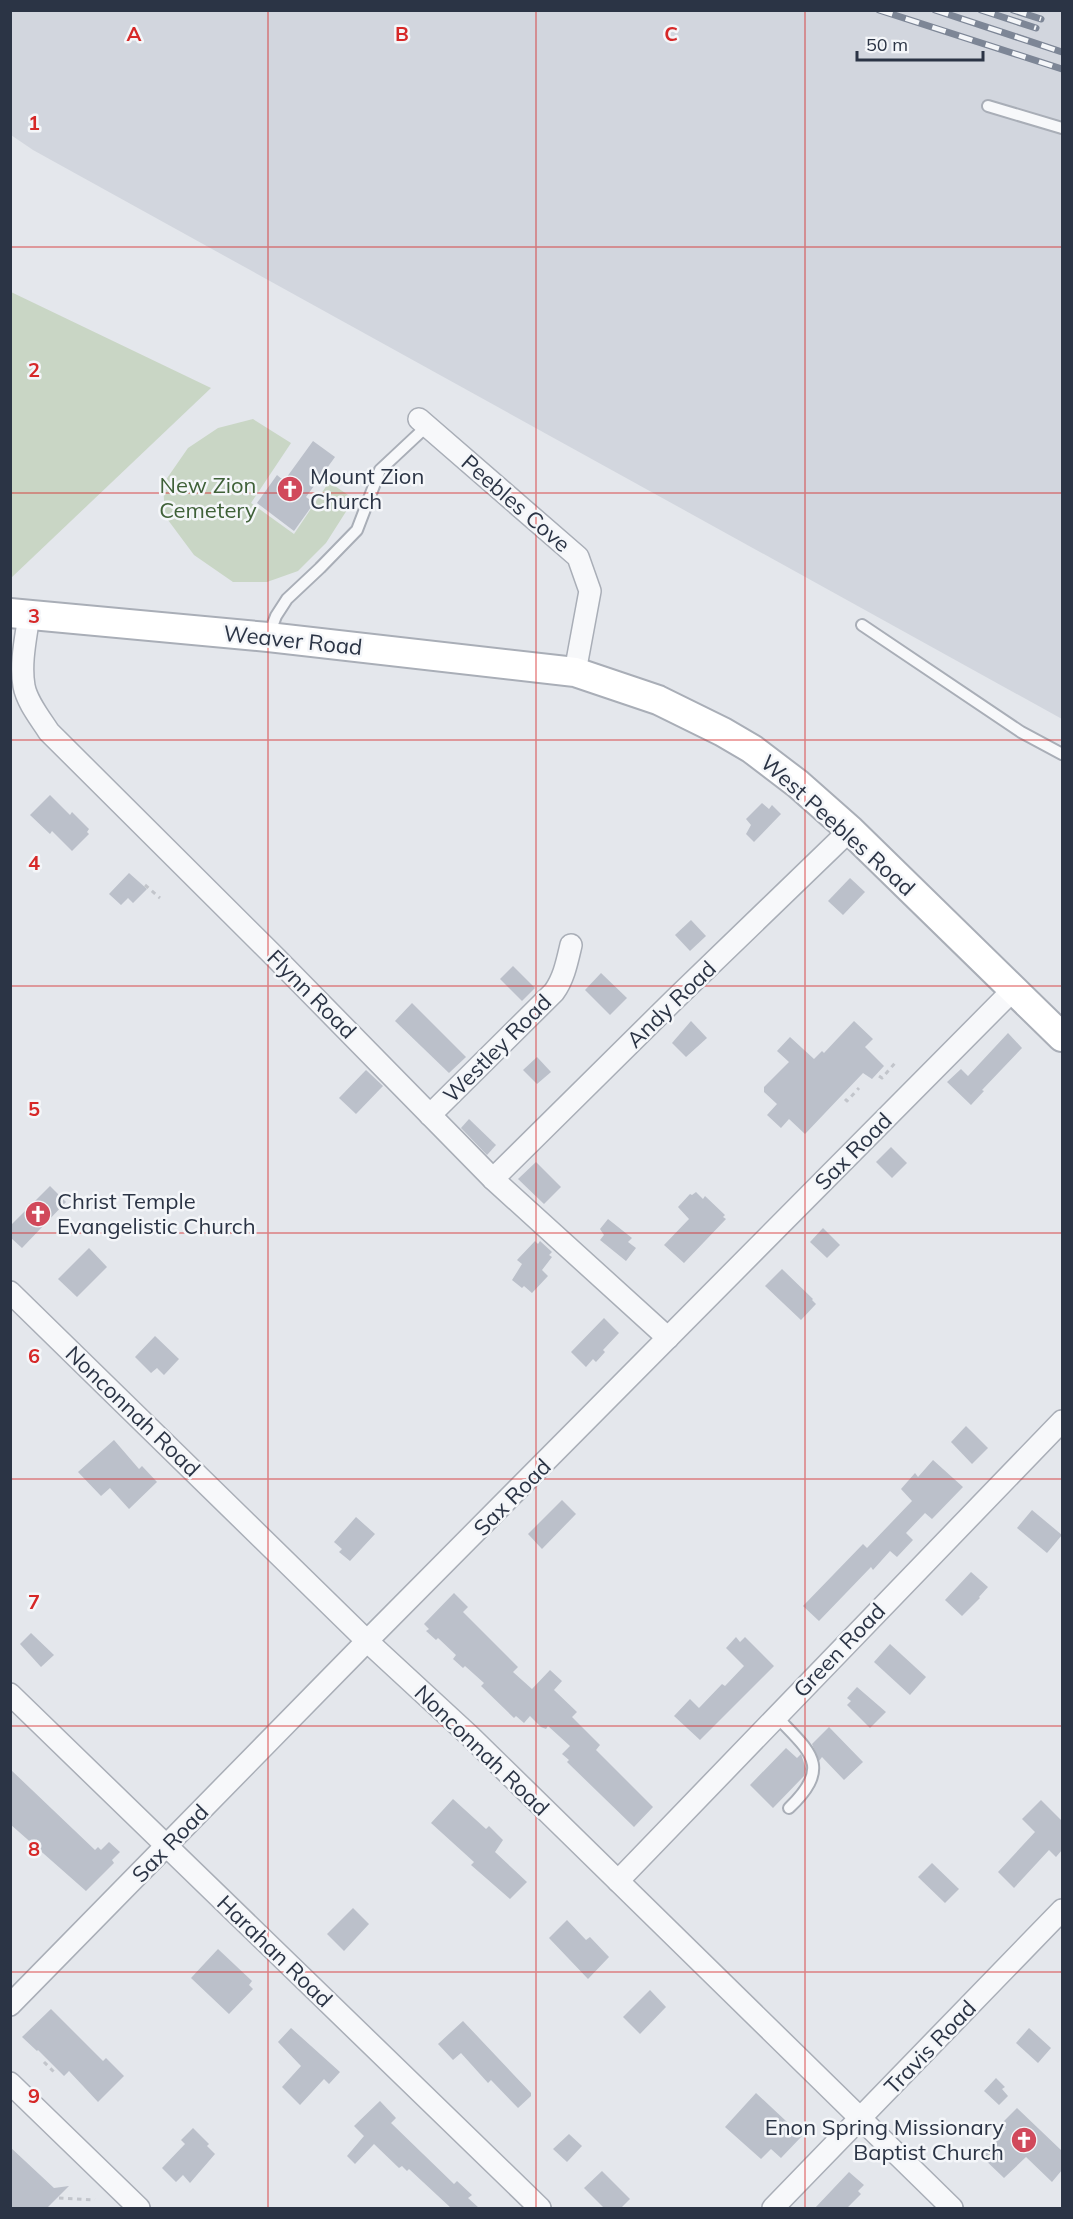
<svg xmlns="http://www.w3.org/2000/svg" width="1073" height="2219" viewBox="0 0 1073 2219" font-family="Mulish,sans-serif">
	<rect width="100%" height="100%" fill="#e4e7ec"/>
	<!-- built -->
	<polygon fill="#d2d6de" points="10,11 1062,11 1062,719 33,150 11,135"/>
	<!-- green -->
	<g fill="#c9d6c5">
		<polygon points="11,292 211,388 11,578"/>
		<polygon points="253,419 291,443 251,503 294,534 329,482 354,499 326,543 298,571 267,582 233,582 194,555 165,516 163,484 188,448 218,428"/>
	</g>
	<!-- building -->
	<g fill="#bbc0ca">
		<polygon points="313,441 335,457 306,497 314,503 294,531 257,503 277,475 284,481"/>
		<polygon points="50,795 70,815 72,812 89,829 87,832 89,834 72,851 52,831 50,834 30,815"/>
		<polygon points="762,803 769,809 772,805 781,814 754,842 746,834 751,825 746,819"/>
		<polygon points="129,873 147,889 133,903 128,898 121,905 109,894"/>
		<polygon points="850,878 865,892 843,915 828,901"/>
		<polygon points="691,920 706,936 690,951 675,935"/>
		<polygon points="513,966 535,988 522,1001 500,979"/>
		<polygon points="601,973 627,998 610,1015 585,990"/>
		<polygon points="412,1003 466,1057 449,1073 395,1021"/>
		<polygon points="691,1021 707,1038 686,1057 672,1043"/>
		<polygon points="854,1021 873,1039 865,1047 884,1066 872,1079 863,1073 805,1134 789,1119 781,1128 767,1115 777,1104 764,1092 764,1087 789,1062 777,1051 790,1037 814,1059 822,1051 824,1053"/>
		<polygon points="1008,1033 1022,1048 982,1090 984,1091 971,1105 947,1082 961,1069 968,1076"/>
		<polygon points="537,1057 551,1072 537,1084 523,1070"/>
		<polygon points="366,1070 383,1086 356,1114 339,1098"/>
		<polygon points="469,1119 496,1145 487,1155 461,1128"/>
		<polygon points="891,1147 907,1163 892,1178 876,1162"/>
		<polygon points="536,1162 561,1187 544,1204 518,1179"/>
		<polygon points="50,1186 66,1202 22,1248 10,1237 10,1226"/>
		<polygon points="696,1192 703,1199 705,1196 725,1215 723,1217 726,1219 684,1263 664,1245 689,1219 678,1207 690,1194 692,1195"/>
		<polygon points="608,1219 632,1238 628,1242 636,1248 626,1261 600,1240 604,1235 600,1229"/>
		<polygon points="823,1228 840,1245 827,1258 810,1242"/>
		<polygon points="535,1241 538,1244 540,1241 552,1252 549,1255 552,1257 542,1270 548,1276 532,1293 524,1286 522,1288 512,1280 522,1264 517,1260"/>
		<polygon points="89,1248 107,1267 77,1297 58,1279"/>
		<polygon points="782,1269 813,1299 812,1300 816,1304 801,1320 765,1286"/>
		<polygon points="604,1318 619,1333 603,1350 605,1352 596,1362 593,1359 586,1367 571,1352"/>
		<polygon points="155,1336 179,1359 164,1375 157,1368 151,1373 135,1357"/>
		<polygon points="966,1426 988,1448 972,1464 951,1442"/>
		<polygon points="114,1440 139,1469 142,1466 157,1482 129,1509 110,1488 101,1496 78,1472"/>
		<polygon points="933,1460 963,1487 932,1519 925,1513 906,1533 913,1540 897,1557 890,1551 873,1570 871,1567 819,1621 803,1606 863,1544 867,1548 912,1501 901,1489 915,1473 918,1477"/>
		<polygon points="562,1500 576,1514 542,1549 528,1534"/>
		<polygon points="1032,1510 1062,1535 1047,1553 1017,1528"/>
		<polygon points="356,1517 375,1534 350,1561 339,1552 342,1549 334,1542"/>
		<polygon points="971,1572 988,1587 979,1597 980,1598 962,1616 945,1600"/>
		<polygon points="454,1593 468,1607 463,1612 518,1667 513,1672 532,1689 550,1670 562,1681 554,1690 577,1712 572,1717 600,1745 596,1750 653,1807 634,1827 567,1762 569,1760 562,1754 570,1746 548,1726 546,1729 541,1727 530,1716 524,1723 516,1716 514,1718 481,1686 484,1683 465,1666 463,1668 453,1659 456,1655 438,1638 436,1640 426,1631 429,1629 424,1624"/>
		<polygon points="31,1633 54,1655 41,1667 20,1644"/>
		<polygon points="736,1637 740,1642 745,1637 774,1666 700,1740 674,1716 690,1699 699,1708 722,1684 725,1686 744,1666 726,1648"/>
		<polygon points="890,1644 926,1677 910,1695 874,1662"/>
		<polygon points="857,1687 886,1712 870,1728 847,1705 851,1701 847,1698"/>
		<polygon points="829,1727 863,1762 844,1780 822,1757 819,1761 812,1744"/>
		<polygon points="786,1748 797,1758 801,1754 806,1769 804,1776 773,1808 750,1785"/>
		<polygon points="10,1769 95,1850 98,1847 101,1850 109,1842 120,1852 112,1860 114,1863 86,1891 10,1824"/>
		<polygon points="453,1799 486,1829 489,1826 503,1840 495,1852 527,1882 510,1899 471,1865 474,1862 431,1823"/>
		<polygon points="1041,1800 1062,1821 1062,1850 1056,1857 1049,1850 1014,1888 998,1872 1035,1832 1022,1819"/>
		<polygon points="932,1863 959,1889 945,1903 918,1877"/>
		<polygon points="353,1908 369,1924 344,1951 327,1934"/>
		<polygon points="567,1920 586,1940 590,1937 609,1957 588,1979 549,1938"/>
		<polygon points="218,1949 252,1981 249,1985 253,1989 229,2014 191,1978"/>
		<polygon points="650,1990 666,2007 640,2034 623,2017"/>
		<polygon points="51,2009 103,2061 106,2058 124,2076 98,2102 69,2071 64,2076 38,2050 37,2051 22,2037"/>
		<polygon points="463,2021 531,2093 531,2096 518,2108 491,2080 488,2083 461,2053 453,2060 438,2044"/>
		<polygon points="291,2028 340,2072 329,2084 324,2079 300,2105 282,2087 301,2066 278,2042"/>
		<polygon points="1029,2028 1051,2048 1038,2063 1016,2043"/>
		<polygon points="996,2078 1005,2087 1002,2089 1008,2096 999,2105 984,2091"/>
		<polygon points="756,2093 802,2136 781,2158 771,2149 761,2159 725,2127"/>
		<polygon points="380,2101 396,2118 391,2123 454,2184 457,2181 472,2195 468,2198 479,2208 451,2208 409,2169 407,2171 402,2166 399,2168 374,2144 355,2164 347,2156 364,2136 354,2126"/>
		<polygon points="1017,2108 1062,2151 1062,2170 1052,2182 1026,2157 1004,2178 981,2156 1006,2129 1001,2124"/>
		<polygon points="193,2128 209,2144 207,2146 215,2154 190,2183 183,2175 176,2182 162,2168 185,2144 181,2140"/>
		<polygon points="569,2134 582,2146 567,2162 553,2149"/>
		<polygon points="10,2147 54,2188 69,2186 47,2208 10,2208"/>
		<polygon points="602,2171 630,2199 621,2208 604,2208 584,2188"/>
		<polygon points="849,2172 864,2185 858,2191 861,2194 847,2208 815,2208"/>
	</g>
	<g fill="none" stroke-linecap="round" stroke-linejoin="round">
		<!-- service casing -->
		<g stroke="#a9aeb7" stroke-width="14">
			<g id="service">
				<polyline points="988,106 1062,128"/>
				<polyline points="862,625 1021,732 1062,754"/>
				<polyline points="268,637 276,616 287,599 320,568 357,530 380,470 427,426"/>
				<path d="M 776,1716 C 810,1752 833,1766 789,1808"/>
			</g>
		</g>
		<!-- minor casing -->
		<g stroke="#a9aeb7" stroke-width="24">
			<g id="minor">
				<polyline points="419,419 578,557 590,591 575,672"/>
				<path d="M 29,615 C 26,637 20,663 24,686 C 27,702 40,718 49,732 L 276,958 L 493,1179 L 668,1338"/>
				<path d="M 430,1115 L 554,992 C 564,978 567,962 571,945"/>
				<polyline points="493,1179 675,999 850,830"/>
				<polyline points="10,1292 367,1641 471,1737 952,2208"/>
				<polyline points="10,1694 540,2208"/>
				<polyline points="618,1881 1062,1421"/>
				<polyline points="10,2005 367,1641 1014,989"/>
				<polyline points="10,2083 139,2208"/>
				<polyline points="773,2208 1062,1910"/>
			</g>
		</g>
		<!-- secondary casing -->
		<g stroke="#a9aeb7" stroke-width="32">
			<polyline id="secondary" points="10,613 268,637 575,672 658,700 723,732 752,749 798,784 850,830 1062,1037"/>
		</g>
		<!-- path -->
		<g stroke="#c2c5cb" stroke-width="3" stroke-dasharray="4.5 4.5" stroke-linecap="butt">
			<polyline points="145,885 160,898"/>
			<polyline points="879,1076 882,1078 895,1063"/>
			<polyline points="845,1099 847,1101 859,1088"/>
			<polyline points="44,2062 54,2072"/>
			<polyline points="59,2198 95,2200"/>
		</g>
		<!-- service -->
		<use href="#service" stroke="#f7f8fa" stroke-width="10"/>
		<!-- minor -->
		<use href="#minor" stroke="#f7f8fa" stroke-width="21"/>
		<!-- secondary -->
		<use href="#secondary" stroke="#fff" stroke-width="28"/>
		<!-- rail casing -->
		<g stroke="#7d8696" stroke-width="7">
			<g id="rail">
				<polyline points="879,10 1062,69"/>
				<polyline points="935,10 1062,52"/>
				<polyline points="981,10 1036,28"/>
				<polyline points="1013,10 1041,19"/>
			</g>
		</g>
		<!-- rail -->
		<use href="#rail" stroke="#f4f6f9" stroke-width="4.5" stroke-dasharray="14" stroke-linecap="butt"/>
	</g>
	<!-- grid -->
	<path fill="none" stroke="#d62828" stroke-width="1.5" stroke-opacity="0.55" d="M 268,10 L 268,2208M 536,10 L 536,2208M 805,10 L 805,2208M 10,247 L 1062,247M 10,493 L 1062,493M 10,740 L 1062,740M 10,986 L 1062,986M 10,1233 L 1062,1233M 10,1479 L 1062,1479M 10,1726 L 1062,1726M 10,1972 L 1062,1972"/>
	<!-- icons -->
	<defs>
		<g id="church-disc" transform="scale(1.35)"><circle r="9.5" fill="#d1495b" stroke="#f4f6f9"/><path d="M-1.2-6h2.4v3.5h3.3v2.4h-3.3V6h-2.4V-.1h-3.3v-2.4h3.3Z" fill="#fff"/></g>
	</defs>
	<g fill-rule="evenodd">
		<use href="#church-disc" x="290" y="489"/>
		<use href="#church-disc" x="38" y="1214"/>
		<use href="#church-disc" x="1024" y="2140"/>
	</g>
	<g text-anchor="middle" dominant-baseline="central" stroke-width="5" stroke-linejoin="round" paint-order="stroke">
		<!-- poi labels -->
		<g font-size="22" fill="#2b3445" stroke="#f4f6f9" text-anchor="start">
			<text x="310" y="476">Mount Zion<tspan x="310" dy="25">Church</tspan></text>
			<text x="57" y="1201">Christ Temple<tspan x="57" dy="25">Evangelistic Church</tspan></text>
			<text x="1004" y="2127" text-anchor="end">Enon Spring Missionary<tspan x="1004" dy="25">Baptist Church</tspan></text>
		</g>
		<!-- park labels -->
		<g font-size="22" fill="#3f6138" stroke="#f4f6f9">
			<text x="208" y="485">New Zion<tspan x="208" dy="25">Cemetery</tspan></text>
		</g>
		<!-- street labels -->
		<g font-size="22" fill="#2b3445" stroke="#f4f6f9">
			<text transform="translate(516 503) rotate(41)">Peebles Cove</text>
			<text transform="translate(293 640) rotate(6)">Weaver Road</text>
			<text transform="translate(838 825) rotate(42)">West Peebles Road</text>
			<text transform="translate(312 994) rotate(45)">Flynn Road</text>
			<text transform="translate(671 1004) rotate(-44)">Andy Road</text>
			<text transform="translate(497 1048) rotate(-45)">Westley Road</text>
			<text transform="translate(853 1151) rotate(-45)">Sax Road</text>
			<text transform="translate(133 1411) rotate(44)">Nonconnah Road</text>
			<text transform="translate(512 1497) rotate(-45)">Sax Road</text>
			<text transform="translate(839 1650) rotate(-46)">Green Road</text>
			<text transform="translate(482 1750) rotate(44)">Nonconnah Road</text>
			<text transform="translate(170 1843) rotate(-46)">Sax Road</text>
			<text transform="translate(275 1951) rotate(44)">Harahan Road</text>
			<text transform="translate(930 2047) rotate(-46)">Travis Road</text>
		</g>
	</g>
	<g font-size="20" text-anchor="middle" font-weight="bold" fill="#d62828" stroke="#f4f6f9" stroke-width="5" stroke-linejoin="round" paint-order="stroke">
		<text x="134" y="41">A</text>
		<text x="402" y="41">B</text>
		<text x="671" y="41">C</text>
		<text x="34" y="130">1</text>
		<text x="34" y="377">2</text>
		<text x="34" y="623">3</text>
		<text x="34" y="870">4</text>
		<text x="34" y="1116">5</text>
		<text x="34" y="1363">6</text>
		<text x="34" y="1609">7</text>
		<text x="34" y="1856">8</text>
		<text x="34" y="2103">9</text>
	</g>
	<!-- border -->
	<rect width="1073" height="2219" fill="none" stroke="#2b3445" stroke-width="24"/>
	<!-- scale -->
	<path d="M857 51v9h126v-9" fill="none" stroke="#2b3445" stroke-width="3"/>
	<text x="866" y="51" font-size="18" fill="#2b3445" stroke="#f4f6f9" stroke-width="4.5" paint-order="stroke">50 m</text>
</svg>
